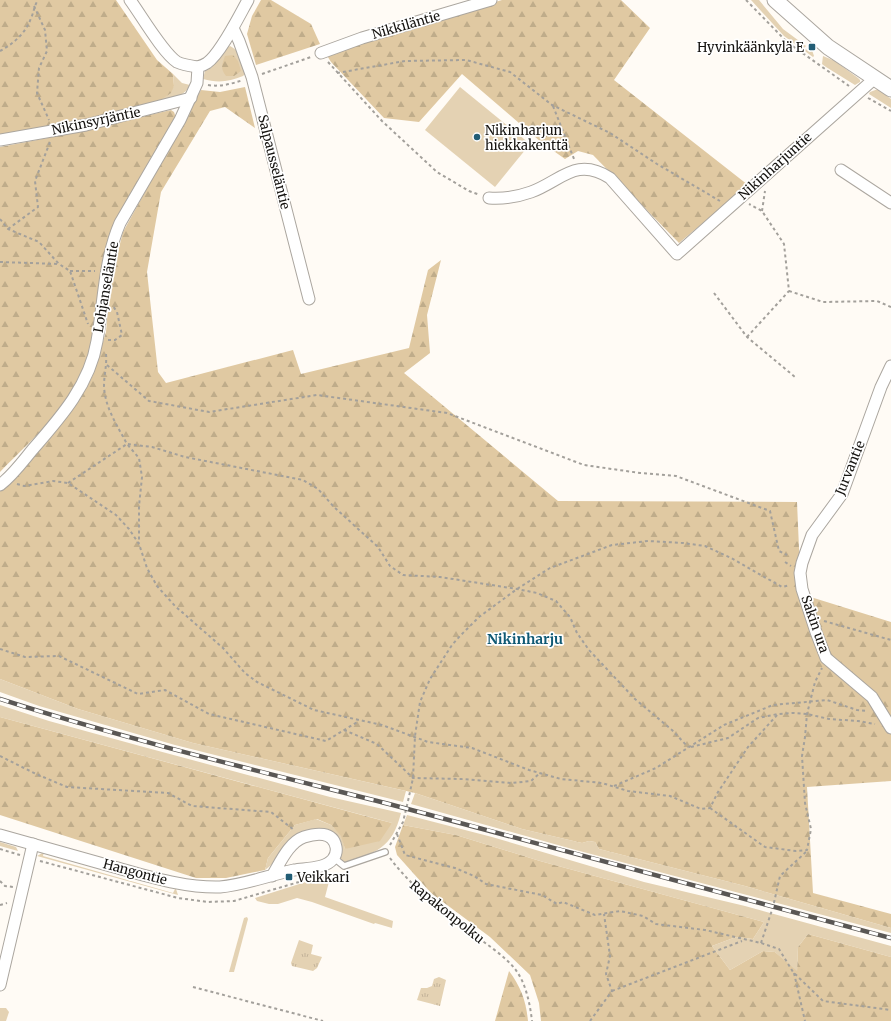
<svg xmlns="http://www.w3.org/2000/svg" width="891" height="1021" viewBox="0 0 891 1021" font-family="Merriweather,serif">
	<defs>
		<pattern id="forest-firs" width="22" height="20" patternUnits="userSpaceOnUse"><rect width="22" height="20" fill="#e0c9a2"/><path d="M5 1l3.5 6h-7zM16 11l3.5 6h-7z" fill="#bfac8a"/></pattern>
		<pattern id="park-tufts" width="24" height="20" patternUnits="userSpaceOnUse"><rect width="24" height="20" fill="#e4d2b3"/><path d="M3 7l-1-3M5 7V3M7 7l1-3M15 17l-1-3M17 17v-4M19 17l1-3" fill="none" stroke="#c3b399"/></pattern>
	</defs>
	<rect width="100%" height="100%" fill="#fffbf5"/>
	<!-- grass -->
	<g fill="#e4d2b3">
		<polygon points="751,0 759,0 783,29 806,46 804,48 810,52 812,50 814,56 813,57 784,36"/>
		<path d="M 230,46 C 242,52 242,62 245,74 L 243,76 C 229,82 217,83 203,79 L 205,71 L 211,68 L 226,48 Z"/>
		<polygon points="823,56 835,61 858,78 860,80 860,82 855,85 826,67 822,64"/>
		<path d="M 173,74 L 182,83 L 190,85 C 184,98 168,99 156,103 L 174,86 Z"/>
		<polygon points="460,87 530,144 495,187 425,130"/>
		<polygon points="878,89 891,99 891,108 869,94 870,92"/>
		<polygon points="0,679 78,709 193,743 406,791 403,802 175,745 39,706 0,692"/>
		<path d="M 0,705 L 49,721 L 140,746 L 330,797 L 401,813 C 392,849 376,852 344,864 L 340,860 C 343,853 343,846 340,839 C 335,831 328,828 319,829 C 313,830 306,830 301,832 C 283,839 282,859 265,870 L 268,858 L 295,825 L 316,819 L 331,825 L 342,836 L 345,849 L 392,823 L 0,717 Z"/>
		<polygon points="415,793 522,829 582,843 589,841 595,842 599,849 745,886 891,928 891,933 572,849 411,804"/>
		<polygon points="407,815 492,837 644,882 745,906 891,946 891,957 808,934 798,947 797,972 775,952 763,951 730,970 712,946 736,937 753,939 764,922 540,861 456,835 403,825"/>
		<polygon points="0,842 16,847 18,851 0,846"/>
		<polygon points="44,852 43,856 173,893 175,889 176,889 178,895 37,856"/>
		<polygon points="331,874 325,897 393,921 392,928 375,923 374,924 312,902 297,898 278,904 269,904 257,901 255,898"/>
		<polygon points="247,917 248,919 234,972 229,972 244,918"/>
		<polygon points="0,1008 6,1008 9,1012 6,1021 0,1021"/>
	</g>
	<!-- forest -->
	<g fill="url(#forest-firs)">
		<polygon points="0,0 116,0 157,60 173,74 174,86 171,93 156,103 70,124 0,136"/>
		<polygon points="261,0 271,0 311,24 320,44 256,65 247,34 252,16"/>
		<polygon points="502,0 621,0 650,28 614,80 748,185 679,243 593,155 578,151 565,159 541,142 462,74 419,122 384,118 331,62 326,54 363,41"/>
		<path d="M 233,55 L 238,61 L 241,71 L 234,76 L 226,76 C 220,68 222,65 225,56 Z"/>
		<polygon points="245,87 255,128 225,107 210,111 161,192 147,272 158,372 166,383 293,350 301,374 409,348 428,270 441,260 427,315 430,353 404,373 558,501 797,502 801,594 891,622 891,781 807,787 813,893 891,914 891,928 745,886 599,849 595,842 589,841 582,843 522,829 415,793 193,743 78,709 0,679 0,491 40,449 73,409 92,377 106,332 110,283 123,232 201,90 220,92"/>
		<path d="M 171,110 L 174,112 L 176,118 L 112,229 C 97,271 101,315 88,357 C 75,404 33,438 0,472 L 0,147 L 63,135 Z"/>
		<polygon points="0,717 369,817 392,823 380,841 345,849 341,836 331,825 317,819 295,825 268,858 265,870 226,878 196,878 0,815"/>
		<polygon points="403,825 456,835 540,861 764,922 753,939 736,937 712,946 730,970 763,951 775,952 797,971 798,947 808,934 891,957 891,1021 541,1021 539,1003 530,975 490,937 431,893 397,855 395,847"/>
		<path d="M 509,971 C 521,987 526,1001 528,1021 L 495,1021 Z"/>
	</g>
	<!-- park -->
	<g fill="url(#park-tufts)">
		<polygon points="299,940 313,945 311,954 322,957 317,968 313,971 292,966 291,963"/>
		<polygon points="439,977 446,980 440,1006 417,1000 421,988 427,988 432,986 434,979"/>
	</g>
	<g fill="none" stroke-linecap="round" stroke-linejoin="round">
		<!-- lane casing -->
		<g stroke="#aba69f" stroke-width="8">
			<polyline id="lane" points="334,858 344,866 385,852"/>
		</g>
		<!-- street casing -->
		<g stroke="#aba69f" stroke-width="13">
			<g id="street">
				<path d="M 130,0 C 141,15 163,53 177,62 C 183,65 191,66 198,67"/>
				<polyline points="233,28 239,41 252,77 309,299"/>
				<polyline points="321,53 362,38 491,0"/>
				<polyline points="0,140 86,125 191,98"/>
				<polyline points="841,170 891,203"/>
				<path d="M 489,198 C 504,199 517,197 531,192 C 561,181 576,156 610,178 L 677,254 L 874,79"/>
				<polyline points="891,366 881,387 842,494 812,535 802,563 800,573 802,589 816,632 826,658 872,697 891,728"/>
				<path d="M 0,485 C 13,475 23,461 33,449 C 61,417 90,384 97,341 C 104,301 104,260 120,223 L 180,120 L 197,83 L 198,67 C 201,66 204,65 207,63 C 221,53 239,16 248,0"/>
				<path d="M 0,835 C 38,846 76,856 114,867 C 148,876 183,888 220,887 C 245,885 269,875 294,870 C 306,868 325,869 333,859 C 336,855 337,852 336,847 C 333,831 316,833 304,837 C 289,842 280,863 272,876"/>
				<polyline points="0,985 33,844"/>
			</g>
		</g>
		<!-- secondary casing -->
		<g stroke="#aba69f" stroke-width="17">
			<polyline id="secondary" points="775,0 828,47 891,89"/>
		</g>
		<!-- path -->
		<g stroke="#a3a09b" stroke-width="2" stroke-dasharray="3 3" stroke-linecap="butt">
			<polyline points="746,0 787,42 849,86"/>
			<polyline points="34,6 45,30 47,51 39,68 37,93 49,120"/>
			<path d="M 0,51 C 13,44 26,33 31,18 C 34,12 34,6 38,0"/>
			<polyline points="328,62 382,121 437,172 469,191 480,195"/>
			<polyline points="337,73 405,61 466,60 510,72 552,105 610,133 657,164 720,201"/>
			<polyline points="262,74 311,57"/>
			<path d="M 208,85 C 220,87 231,84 243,80"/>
			<polyline points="868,98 891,111"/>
			<polyline points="553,106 574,159"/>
			<polyline points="762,211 765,191"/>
			<polyline points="0,219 8,229 39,242 59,264 70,271 88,324"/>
			<polyline points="8,229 38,207 35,181 50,142"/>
			<polyline points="0,262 59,264"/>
			<polyline points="70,271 95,271"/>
			<polyline points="789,291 823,302 877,301 891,307"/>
			<polyline points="714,293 747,337 795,377"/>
			<polyline points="747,337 789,291 784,244 762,211 749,204"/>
			<polyline points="108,340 115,340 122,335 117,312 113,306"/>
			<path d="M 106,354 C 107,365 104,375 104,386 C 105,408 117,425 127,444 L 152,447 L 185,457 L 303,480 L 318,489 L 334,507 L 378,547 L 390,566 L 403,575 L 440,577 L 517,589 L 537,593 L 556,601 L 570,617 L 577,633 L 589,650 L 635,699 L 672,730 L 688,747"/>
			<polyline points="107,365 149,401 209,412 317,395 447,413 584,465 640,473 676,476 770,511 779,551 787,555"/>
			<polyline points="68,483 127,444 139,458 142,477 139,506 139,543"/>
			<polyline points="17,484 24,486 53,481 68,483 116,515 129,529 139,544 147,568 157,586 175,606 223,648 245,673 257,682 314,710 382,725 428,742 472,748 529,770 561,779 602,783 628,791 670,796 701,809 710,808 718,792 748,747 778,714 793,713 807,714 829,719 858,721 875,724"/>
			<polyline points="785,562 791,566"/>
			<polyline points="824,621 891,640"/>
			<polyline points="0,649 25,657 59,656 138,694 165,690 209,714 326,741 359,721"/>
			<polyline points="344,730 377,744 413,778 461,779 512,783 531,781 540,773"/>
			<polyline points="691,747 728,738 758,718 778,714"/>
			<polyline points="0,756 36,774 67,787 168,793 192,806 271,812 294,830"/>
			<polyline points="614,786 656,768 724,725 773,705 827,700 857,710 867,711"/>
			<polyline points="710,808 765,847 796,851 807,850 811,829 805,803 802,756 805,737 807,714 815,682 822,668"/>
			<polyline points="397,834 405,855 455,868 474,876 486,884 542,895 557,904 563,902 595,915 620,911 643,916 656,924 705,930 761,943 779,949 793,972 823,1001 891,1010"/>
			<polyline points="390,845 403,822 408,801 413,778 415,736 420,702 430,679 452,645 460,636 479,617 517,589 550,568 612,545 648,541 683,543 705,546 731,558 782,587 790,585"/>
			<polyline points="0,849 20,855"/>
			<path d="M 390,858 C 412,888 444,911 473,934 C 485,943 506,957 515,969 C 526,983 530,1004 532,1021"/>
			<polyline points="40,861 178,898 208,902 234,901 299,882"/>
			<polyline points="0,881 5,886 13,887"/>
			<polyline points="0,905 7,903"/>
			<polyline points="761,943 773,907 780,876 807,851"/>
			<polyline points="794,973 805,1021"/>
			<polyline points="193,987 323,1021"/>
			<polyline points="612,991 742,941"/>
			<polyline points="590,1021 612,991 606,974 610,956 604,914"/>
		</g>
		<!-- lane -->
		<use href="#lane" stroke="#fff" stroke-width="5.5"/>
		<!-- street -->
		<use href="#street" stroke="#fff" stroke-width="11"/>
		<!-- secondary -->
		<use href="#secondary" stroke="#fff" stroke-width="15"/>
		<!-- rail casing -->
		<g stroke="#5a5754" stroke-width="4.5">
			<path id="rail" d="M 0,699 C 128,740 259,771 389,804 C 557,848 724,894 891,938"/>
		</g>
		<!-- rail -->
		<use href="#rail" stroke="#fff" stroke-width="3" stroke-dasharray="9" stroke-linecap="butt"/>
	</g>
	<!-- markers -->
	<g fill="#225d75" stroke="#fff" stroke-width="1.5">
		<rect x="808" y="43" width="8" height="8" rx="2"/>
		<circle cx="477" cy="137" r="4"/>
		<rect x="285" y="873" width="8" height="8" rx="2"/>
	</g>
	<g text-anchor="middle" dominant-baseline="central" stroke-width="3.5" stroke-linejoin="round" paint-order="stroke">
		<!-- street labels -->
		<g font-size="13" fill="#151310" stroke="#fff">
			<text transform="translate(406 25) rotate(-16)">Nikkiläntie</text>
			<text transform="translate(96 121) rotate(-12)">Nikinsyrjäntie</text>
			<text transform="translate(274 162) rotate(76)">Salpausseläntie</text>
			<text transform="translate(775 166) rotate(-42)">Nikinharjuntie</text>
			<text transform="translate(106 287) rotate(-80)">Lohjanseläntie</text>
			<text transform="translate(850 468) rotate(-68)">Jurvantie</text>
			<text transform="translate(815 624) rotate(71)">Sakin ura</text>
			<text transform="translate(135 872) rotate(15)">Hangontie</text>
			<text transform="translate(447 912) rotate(39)">Rapakonpolku</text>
		</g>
		<!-- poi labels -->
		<g font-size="13" fill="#151310" stroke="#fff" text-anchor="start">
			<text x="804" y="47" text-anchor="end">Hyvinkäänkylä E</text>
			<text x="485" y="130">Nikinharjun<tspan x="485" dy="15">hiekkakenttä</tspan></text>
			<text x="297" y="877">Veikkari</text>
		</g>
		<!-- neighbourhood labels -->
		<g font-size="14" font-weight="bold" fill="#0f5974" stroke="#fff">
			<text x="525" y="639">Nikinharju</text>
		</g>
	</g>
</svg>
